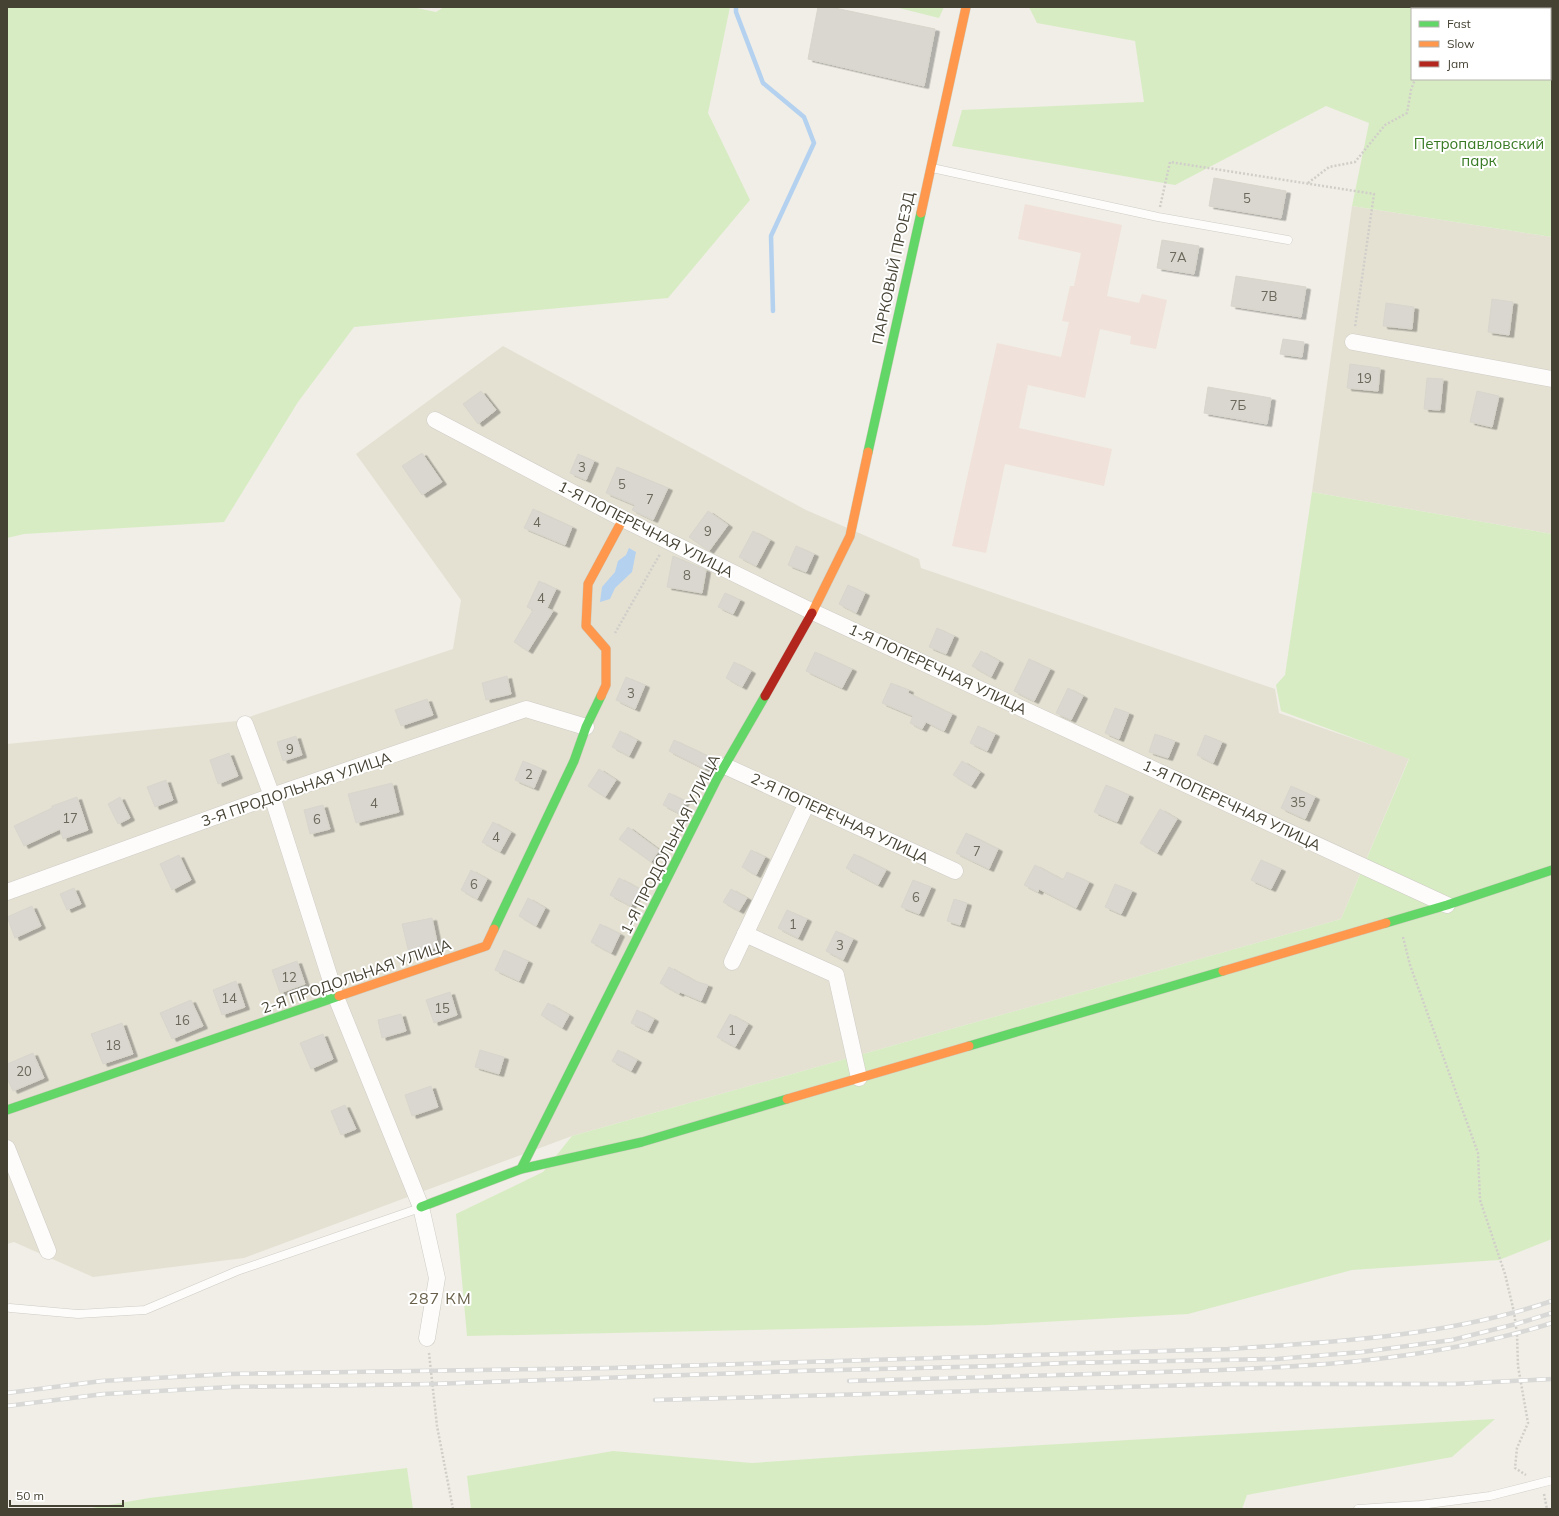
<svg xmlns="http://www.w3.org/2000/svg" width="1559" height="1516" viewBox="0 0 1559 1516" font-family="Mulish,sans-serif">
	<defs>
		<filter id="shadow"><feDropShadow dx="4.5" dy="2.5" stdDeviation="0" flood-color="#0004"/></filter>
	</defs>
	<rect width="100%" height="100%" fill="#f0eee6"/>
	<!-- residential -->
	<g fill="#e4e1d3">
		<polygon points="1352,206 1552,237 1552,534 1312,492"/>
		<polygon points="503,346 806,510 919,559 921,568 1275,689 1279,713 1409,758 1341,919 572,1136 244,1258 93,1277 14,1242 7,1244 7,744 237,721 453,649 461,600 356,454"/>
	</g>
	<!-- medical -->
	<polygon fill="#f0e2da" points="1025,204 1122,225 1107,296 1139,303 1142,294 1167,300 1156,349 1130,344 1131,336 1100,329 1085,398 1028,385 1019,428 1112,449 1104,486 1005,464 986,553 952,546 997,343 1061,357 1069,322 1062,321 1070,286 1074,286 1081,253 1018,239"/>
	<!-- green -->
	<g fill="#d8ecc4" fill-rule="evenodd">
		<polygon points="7,7 412,7 436,12 444,7 730,7 708,113 750,200 668,298 354,327 298,402 224,522 24,534 7,538"/>
		<polygon points="895,7 944,7 939,18"/>
		<path d="M 1029,7 L 1552,7 L 1552,237 L 1352,206 L 1369,123 L 1326,106 L 1175,185 L 952,146 L 962,110 L 1144,102 L 1135,41 L 1037,23 ZM 1412,9 L 1550,9 L 1550,79 L 1412,79 Z"/>
		<polygon points="1312,492 1552,534 1552,1239 1499,1260 1352,1270 1188,1314 988,1325 467,1336 456,1214 543,1172 572,1136 1341,919 1409,759 1281,711 1276,685 1285,675"/>
		<polygon points="1495,1419 1452,1457 1247,1495 1242,1509 471,1509 467,1476 613,1451 752,1463 868,1455"/>
		<polygon points="407,1468 413,1509 86,1509 149,1498"/>
	</g>
	<!-- water -->
	<polygon fill="#b4d1f0" points="629,548 636,552 632,572 615,588 610,599 600,602 602,587 615,572 618,561 626,555"/>
	<g fill="none" stroke-linecap="round" stroke-linejoin="round">
		<!-- stream -->
		<polyline stroke="#b4d1f0" stroke-width="4.5" points="736,7 736,12 763,83 804,117 814,143 771,236 773,311"/>
	</g>
	<!-- building -->
	<g fill="#d9d7cf" stroke="#d8d5cc" filter="url(#shadow)">
		<polygon points="818,7 830,7 935,29 924,86 808,59"/>
		<polygon points="1214,178 1286,191 1281,218 1209,206"/>
		<polygon points="1162,240 1199,246 1194,274 1157,268"/>
		<polygon points="1236,276 1306,287 1301,317 1231,306"/>
		<polygon points="1492,299 1513,302 1509,335 1488,332"/>
		<polygon points="1386,303 1414,307 1412,329 1383,326"/>
		<polygon points="1283,339 1304,342 1302,357 1280,354"/>
		<polygon points="1350,364 1380,368 1378,391 1347,388"/>
		<polygon points="1427,378 1443,379 1440,410 1424,409"/>
		<polygon points="1208,387 1271,398 1267,424 1204,413"/>
		<polygon points="481,391 496,410 478,424 463,404"/>
		<polygon points="1477,391 1499,396 1492,427 1470,422"/>
		<polygon points="422,453 442,482 422,495 402,466"/>
		<polygon points="578,454 594,461 586,480 570,473"/>
		<polygon points="617,467 668,488 653,520 632,510 635,505 606,493"/>
		<polygon points="533,509 572,527 565,545 524,528"/>
		<polygon points="708,511 728,525 709,551 689,537"/>
		<polygon points="753,531 770,540 756,566 739,557"/>
		<polygon points="796,546 814,554 806,572 788,565"/>
		<polygon points="673,556 706,570 702,593 667,587"/>
		<polygon points="539,581 556,589 547,608 553,611 528,651 514,642 533,610 527,607"/>
		<polygon points="848,585 865,593 856,613 839,604"/>
		<polygon points="725,593 740,600 733,614 718,607"/>
		<polygon points="937,628 954,636 946,654 929,647"/>
		<polygon points="981,651 999,661 991,677 972,666"/>
		<polygon points="815,652 852,669 842,688 806,671"/>
		<polygon points="1029,659 1050,669 1034,701 1014,691"/>
		<polygon points="734,662 751,671 742,687 726,678"/>
		<polygon points="507,676 511,694 486,700 482,683"/>
		<polygon points="626,677 645,685 635,709 616,700"/>
		<polygon points="891,683 909,690 908,693 952,714 944,731 926,722 922,729 910,723 913,716 882,703"/>
		<polygon points="1068,688 1083,696 1071,720 1056,713"/>
		<polygon points="427,699 433,715 401,726 395,710"/>
		<polygon points="1115,708 1129,713 1119,739 1105,733"/>
		<polygon points="978,726 995,734 987,751 970,743"/>
		<polygon points="620,731 637,740 629,756 612,747"/>
		<polygon points="1155,734 1175,741 1168,758 1149,752"/>
		<polygon points="1205,735 1222,742 1213,763 1197,755"/>
		<polygon points="296,736 302,755 283,761 277,742"/>
		<polygon points="674,740 710,757 705,769 669,751"/>
		<polygon points="229,753 238,776 218,784 210,760"/>
		<polygon points="523,761 542,769 534,788 515,780"/>
		<polygon points="962,761 980,772 971,786 953,775"/>
		<polygon points="599,769 616,780 605,797 588,786"/>
		<polygon points="166,780 173,800 155,807 147,787"/>
		<polygon points="392,783 399,812 356,823 348,794"/>
		<polygon points="1106,785 1129,795 1117,822 1094,812"/>
		<polygon points="1291,786 1315,797 1305,819 1281,808"/>
		<polygon points="669,793 685,801 679,813 663,805"/>
		<polygon points="77,797 88,830 63,839 60,829 24,846 14,826 52,808 52,806"/>
		<polygon points="120,797 130,818 118,824 108,804"/>
		<polygon points="323,805 330,829 310,834 304,810"/>
		<polygon points="1160,809 1177,819 1157,853 1140,843"/>
		<polygon points="493,822 511,832 500,852 482,842"/>
		<polygon points="628,827 659,850 651,862 619,839"/>
		<polygon points="966,833 998,849 989,869 956,853"/>
		<polygon points="751,850 765,857 756,875 742,867"/>
		<polygon points="854,854 886,870 878,885 846,868"/>
		<polygon points="179,855 191,880 172,890 160,864"/>
		<polygon points="1261,860 1281,869 1271,889 1251,880"/>
		<polygon points="1035,865 1063,880 1067,872 1089,882 1076,908 1039,889 1038,892 1024,885"/>
		<polygon points="471,870 487,879 477,899 461,890"/>
		<polygon points="619,878 640,889 631,906 610,895"/>
		<polygon points="913,880 931,887 919,914 901,907"/>
		<polygon points="1115,884 1132,891 1121,914 1105,907"/>
		<polygon points="74,888 81,904 67,910 60,894"/>
		<polygon points="731,889 747,898 739,911 723,902"/>
		<polygon points="528,898 545,908 536,926 519,916"/>
		<polygon points="954,899 967,903 960,925 947,921"/>
		<polygon points="32,906 41,926 15,938 7,917"/>
		<polygon points="787,910 807,919 798,938 778,928"/>
		<polygon points="432,918 438,947 409,953 402,924"/>
		<polygon points="600,924 620,934 611,953 591,942"/>
		<polygon points="836,931 853,939 843,960 826,951"/>
		<polygon points="504,950 528,961 519,981 495,970"/>
		<polygon points="297,961 305,984 280,993 272,970"/>
		<polygon points="669,967 695,981 708,985 701,1001 680,992 679,994 660,983"/>
		<polygon points="236,981 245,1007 222,1015 213,990"/>
		<polygon points="450,992 457,1015 434,1023 426,1000"/>
		<polygon points="191,1000 203,1026 172,1039 160,1013"/>
		<polygon points="548,1003 569,1015 562,1028 541,1015"/>
		<polygon points="637,1010 654,1019 648,1031 631,1023"/>
		<polygon points="401,1014 406,1031 382,1038 378,1020"/>
		<polygon points="730,1014 748,1024 735,1047 717,1037"/>
		<polygon points="122,1023 133,1054 103,1064 91,1034"/>
		<polygon points="323,1034 333,1059 311,1069 300,1043"/>
		<polygon points="480,1050 504,1057 499,1074 475,1067"/>
		<polygon points="618,1050 637,1060 631,1071 612,1061"/>
		<polygon points="33,1053 44,1078 13,1091 7,1078 7,1064"/>
		<polygon points="431,1086 438,1107 412,1116 405,1095"/>
		<polygon points="345,1105 356,1129 341,1135 331,1111"/>
	</g>
	<g fill="none" stroke-linecap="round" stroke-linejoin="round">
		<!-- lane casing -->
		<g stroke="#ceccc4" stroke-width="9">
			<g id="lane">
				<polyline points="932,168 1158,217 1288,240"/>
				<polyline points="10,1308 78,1314 145,1310 237,1271 420,1208"/>
				<polyline points="1358,1509 1420,1505 1490,1496 1549,1481"/>
			</g>
		</g>
		<!-- street casing -->
		<g stroke="#ceccc4" stroke-width="17">
			<g id="street">
				<polyline points="1353,342 1552,379"/>
				<polyline points="435,420 623,519 813,612 1447,905"/>
				<polyline points="245,724 272,796 336,997 421,1207 437,1278 427,1338"/>
				<polyline points="725,766 955,871"/>
				<polyline points="7,892 272,796 526,709 586,727"/>
				<polyline points="745,934 836,975 859,1078"/>
				<polyline points="732,962 807,803"/>
				<polyline points="7,1148 48,1251"/>
			</g>
		</g>
		<!-- fast casing -->
		<g stroke="#cfccbd" stroke-width="10">
			<g id="fast">
				<polyline points="868,452 921,213"/>
				<polyline points="1386,923 1447,905 1552,870"/>
				<polyline points="494,929 574,761 586,727 601,696"/>
				<polyline points="969,1046 1223,971"/>
				<polyline points="7,1110 339,996"/>
				<polyline points="521,1169 717,779 765,696"/>
				<polyline points="421,1207 521,1169 642,1142 787,1099"/>
			</g>
		</g>
		<!-- slow casing -->
		<g stroke="#cfccbd" stroke-width="10">
			<g id="slow">
				<polyline points="921,213 966,7"/>
				<polyline points="812,613 850,536 868,452"/>
				<polyline points="601,696 606,685 606,649 586,626 588,584 623,519"/>
				<polyline points="1223,971 1386,923"/>
				<polyline points="339,996 486,946 494,929"/>
				<polyline points="787,1099 969,1046"/>
			</g>
		</g>
		<!-- jam casing -->
		<g stroke="#cfccbd" stroke-width="10">
			<polyline id="jam" points="765,696 812,613"/>
		</g>
		<!-- path -->
		<g stroke="#d0cec9" stroke-width="2.5" stroke-dasharray="2 2" stroke-linecap="butt">
			<polyline points="1445,9 1446,7"/>
			<polyline points="1308,183 1329,167 1355,162 1385,125 1407,113 1411,90 1415,79"/>
			<polyline points="1160,207 1170,162 1374,194 1355,327"/>
			<polyline points="615,633 660,554"/>
			<polyline points="1403,937 1410,965 1478,1153 1480,1200 1505,1274 1514,1312 1517,1334 1518,1366 1528,1423 1517,1448 1515,1468 1526,1475"/>
			<polyline points="429,1353 437,1426 453,1509"/>
			<polyline points="1544,1494 1547,1509"/>
		</g>
		<!-- lane -->
		<use href="#lane" stroke="#fdfcfb" stroke-width="8"/>
		<!-- street -->
		<use href="#street" stroke="#fdfcfb" stroke-width="16"/>
		<!-- fast -->
		<use href="#fast" stroke="#63d668" stroke-width="9"/>
		<!-- slow -->
		<use href="#slow" stroke="#ff974d" stroke-width="9"/>
		<!-- jam -->
		<use href="#jam" stroke="#b3261e" stroke-width="9"/>
		<!-- rail casing -->
		<g stroke="#d8d8d7" stroke-width="4.5">
			<g id="rail">
				<path d="M 849,1381 C 954,1377 1058,1375 1162,1372 C 1294,1368 1425,1363 1552,1323"/>
				<path d="M 7,1393 L 102,1381 L 229,1374 L 611,1368 L 1228,1349 C 1337,1342 1448,1336 1552,1301"/>
				<polyline points="655,1400 1228,1384 1454,1384 1552,1379"/>
				<polyline points="7,1406 104,1394 230,1387 432,1384 798,1371 997,1366 1065,1363 1277,1359 1362,1352 1452,1340 1516,1324 1552,1313"/>
			</g>
		</g>
		<!-- rail -->
		<use href="#rail" stroke="#fff" stroke-width="3" stroke-dasharray="9" stroke-linecap="butt"/>
	</g>
	<g text-anchor="middle" dominant-baseline="central" stroke-width="4" stroke-linejoin="round" paint-order="stroke">
		<!-- number labels -->
		<g font-size="13" fill="#6b675b">
			<text x="1247" y="198">5</text>
			<text x="1178" y="257">7А</text>
			<text x="1269" y="296">7В</text>
			<text x="1364" y="378">19</text>
			<text x="1238" y="405">7Б</text>
			<text x="582" y="467">3</text>
			<text x="622" y="484">5</text>
			<text x="650" y="499">7</text>
			<text x="537" y="522">4</text>
			<text x="708" y="531">9</text>
			<text x="687" y="575">8</text>
			<text x="541" y="598">4</text>
			<text x="631" y="693">3</text>
			<text x="290" y="749">9</text>
			<text x="529" y="774">2</text>
			<text x="1298" y="802">35</text>
			<text x="374" y="803">4</text>
			<text x="70" y="818">17</text>
			<text x="317" y="819">6</text>
			<text x="496" y="837">4</text>
			<text x="977" y="851">7</text>
			<text x="474" y="884">6</text>
			<text x="916" y="897">6</text>
			<text x="793" y="924">1</text>
			<text x="840" y="945">3</text>
			<text x="289" y="977">12</text>
			<text x="229" y="998">14</text>
			<text x="442" y="1008">15</text>
			<text x="182" y="1020">16</text>
			<text x="732" y="1030">1</text>
			<text x="113" y="1045">18</text>
			<text x="24" y="1071">20</text>
		</g>
		<!-- park labels -->
		<g font-size="15" fill="#387a23" stroke="#fff">
			<text x="1479" y="143">Петропавловский<tspan x="1479" dy="17">парк</tspan></text>
		</g>
		<!-- street labels -->
		<g font-size="15" fill="#454133" stroke="#fff">
			<text transform="translate(893 268) rotate(-78)">ПАРКОВЫЙ ПРОЕЗД</text>
			<text transform="translate(646 529) rotate(27)">1-Я ПОПЕРЕЧНАЯ УЛИЦА</text>
			<text transform="translate(938 669) rotate(25)">1-Я ПОПЕРЕЧНАЯ УЛИЦА</text>
			<text transform="translate(296 789) rotate(-19)">3-Я ПРОДОЛЬНАЯ УЛИЦА</text>
			<text transform="translate(1232 805) rotate(25)">1-Я ПОПЕРЕЧНАЯ УЛИЦА</text>
			<text transform="translate(840 818) rotate(25)">2-Я ПОПЕРЕЧНАЯ УЛИЦА</text>
			<text transform="translate(670 844) rotate(-63)">1-Я ПРОДОЛЬНАЯ УЛИЦА</text>
			<text transform="translate(356 976) rotate(-19)">2-Я ПРОДОЛЬНАЯ УЛИЦА</text>
		</g>
		<!-- neighbourhood labels -->
		<g font-size="16" letter-spacing="1" fill="#68604a" stroke="#fff">
			<text x="440" y="1298">287 КМ</text>
		</g>
	</g>
	<!-- border -->
	<rect width="1559" height="1516" fill="none" stroke="#454133" stroke-width="16"/>
	<!-- legend -->
	<rect x="1411" y="8" width="140" height="72" fill="#ffffff" stroke="#b5b3ad"/>
	<rect x="1419" y="21" width="20" height="6" fill="#63d668" stroke="#b5b3ad"/>
	<text x="1447" y="28" font-size="12" fill="#454133">Fast</text>
	<rect x="1419" y="41" width="20" height="6" fill="#ff974d" stroke="#b5b3ad"/>
	<text x="1447" y="48" font-size="12" fill="#454133">Slow</text>
	<rect x="1419" y="61" width="20" height="6" fill="#b3261e" stroke="#b5b3ad"/>
	<text x="1447" y="68" font-size="12" fill="#454133">Jam</text>
	<!-- scale -->
	<path d="M10 1500v6h113v-6" fill="none" stroke="#454133" stroke-width="2"/>
	<text x="16" y="1500" font-size="12" fill="#454133" stroke="#ffffff" stroke-width="3" paint-order="stroke">50 m</text>
</svg>
